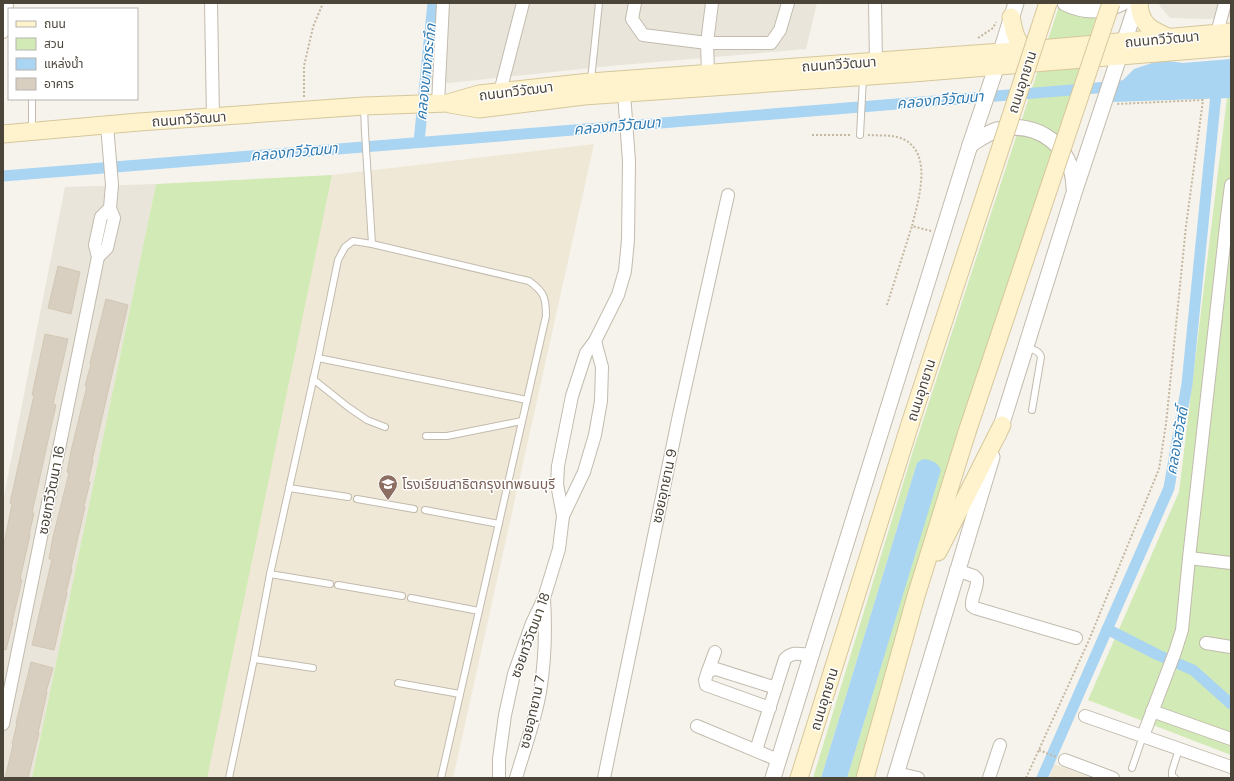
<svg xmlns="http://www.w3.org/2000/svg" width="1234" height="781" viewBox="0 0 1234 781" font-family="'DM Sans','Noto Sans Thai',sans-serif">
	<rect width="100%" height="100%" fill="#f6f3ec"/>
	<!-- residential -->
	<g fill="#eae5da">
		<polygon points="439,3 817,3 806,49 610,66 430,85"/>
		<polygon points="1160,3 1231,3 1231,17 1206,19 1170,18 1159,5"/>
		<polygon points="156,184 32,778 3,778 3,501 65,187"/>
	</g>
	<!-- education -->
	<g fill="#efe8d6">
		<polygon points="594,144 453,778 203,778 332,175"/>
		<polygon points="1054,764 1092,778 1049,778"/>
	</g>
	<!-- green -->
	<g fill="#d2eab5">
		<polygon points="1060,3 1101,3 950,462 856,778 847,778 940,470 917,463 821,778 813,778 913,451"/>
		<polygon points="1227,98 1231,98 1231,755 1088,700 1179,492"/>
		<polygon points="332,175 207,778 32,778 156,184"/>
	</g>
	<!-- water -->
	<g fill="#a9d4f2">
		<polygon points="1231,59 1231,98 1112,102 1120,83 1134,69 1161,60 1183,63"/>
		<path d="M 925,459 C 933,461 937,462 941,470 L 847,778 L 821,778 L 917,463 L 921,460 Z"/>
	</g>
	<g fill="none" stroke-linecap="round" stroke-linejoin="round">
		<!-- canal -->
		<g stroke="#a9d4f2" stroke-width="11">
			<polyline points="419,142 433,3"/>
			<polyline points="3,176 1133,85"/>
			<polyline points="1107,629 1158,655 1193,670 1231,704"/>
			<polyline points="1042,778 1169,488 1187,384 1217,84"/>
		</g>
	</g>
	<!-- building -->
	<g fill="#d8cfc1" stroke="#d3c7b4">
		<polygon points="58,266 80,272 71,314 48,308"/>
		<polygon points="106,299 128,305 92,461 93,461 88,482 90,482 84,506 85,507 71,568 72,569 66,592 67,593 54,650 32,645 52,559 49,559 53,537 69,473 67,472 71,451 87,386 85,386 91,364 90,363"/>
		<polygon points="45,334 68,339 53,404 56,405 51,427 32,513 34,513 29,535 30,535 20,579 22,580 12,622 13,622 6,650 3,649 3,549 12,504 10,503 34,395 32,395"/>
		<polygon points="31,662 53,668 46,692 47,692 38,733 39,733 28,778 5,778 13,745 12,744 17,723 16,723"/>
	</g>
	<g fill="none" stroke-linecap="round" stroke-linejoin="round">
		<!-- service casing -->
		<g stroke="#c2bbae" stroke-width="8">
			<g id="service">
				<polyline points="591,80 599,3"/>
				<path d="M 364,107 L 365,132 L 372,244 L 529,281 C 544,292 546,297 546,316 L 441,778"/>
				<polyline points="32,130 32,99"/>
				<polyline points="860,135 863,78"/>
				<path d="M 1026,347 C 1032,349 1040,351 1041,357 L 1032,410"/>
				<polyline points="318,358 527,400"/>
				<polyline points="313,379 348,407 367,420 385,427"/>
				<polyline points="426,436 447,436 522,421"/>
				<polyline points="289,488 348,497"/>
				<polyline points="357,499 414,509"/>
				<polyline points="425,510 499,524"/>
				<polyline points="270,574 330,584"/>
				<polyline points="338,585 402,596"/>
				<polyline points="411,598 479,611"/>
				<polyline points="254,659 313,668"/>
				<polyline points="398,683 460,694"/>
				<polyline points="1132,768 1143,736"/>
				<polyline points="229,778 254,659 270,574 318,358 338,260 345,247 353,241 372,244"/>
				<polyline points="1175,778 1172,776 1172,771 1179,749"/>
			</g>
		</g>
		<!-- minor casing -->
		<g stroke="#c2bbae" stroke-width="14">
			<g id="minor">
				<polyline points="211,3 213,117"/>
				<polyline points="635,3 632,19 643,35 707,43 771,43 780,30 788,3"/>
				<polyline points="875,3 876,62"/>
				<polyline points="3,32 6,16 7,3"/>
				<polyline points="1217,33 1225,3"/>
				<polyline points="708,73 707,43 712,3"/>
				<polyline points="500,92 523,3"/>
				<polyline points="438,104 443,3"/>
				<polyline points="1227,217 1231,185"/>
				<polyline points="98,257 107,248 114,218 110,208 112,185 107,125"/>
				<polyline points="563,516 584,472 595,435 601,401 602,367 595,341"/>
				<polyline points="1189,558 1231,563"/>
				<path d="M 956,570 L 974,576 L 977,579 C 978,588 971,597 972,606 L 975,608 L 1076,638"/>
				<polyline points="1206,643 1231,647"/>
				<polyline points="708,671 715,652"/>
				<polyline points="770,708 706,685 705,680 708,671 716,669 776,688"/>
				<polyline points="1152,711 1231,739"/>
				<polyline points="1085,716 1231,767"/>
				<polyline points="3,724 98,257 95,245 101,217 110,208"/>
				<polyline points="697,726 778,760"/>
				<polyline points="1143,736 1175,652 1182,630 1189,558 1227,217 1231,218"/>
				<path d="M 756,750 L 785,659 C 793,651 801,654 811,655"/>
				<polyline points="1065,760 1113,778"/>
				<polyline points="896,773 918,778"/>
				<polyline points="499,778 499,759 505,715 514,674 532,623 544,598 559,549 563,516 557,484 558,466 572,396 586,353 595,341 618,295 625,271 628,240 629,161 624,93"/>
				<path d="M 516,778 C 524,750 535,721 540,692 C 545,661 546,630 544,599"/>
				<polyline points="604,778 679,415 728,195"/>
				<polyline points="989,778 1000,745"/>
			</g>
		</g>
		<!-- tertiary casing -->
		<g stroke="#c2bbae" stroke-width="17">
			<g id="tertiary">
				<path d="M 1065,3 C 1083,12 1103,12 1122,3"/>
				<path d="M 970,145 C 978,140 987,133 997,130 C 1037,119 1073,146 1074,188"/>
				<polyline points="998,436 1074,193 1137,3"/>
				<polyline points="773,778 970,145 994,74 1016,3"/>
				<polyline points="895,778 992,457"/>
			</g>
		</g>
		<!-- secondary casing -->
		<g stroke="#d6c79b" stroke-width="19">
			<g id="secondary">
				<path d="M 1139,3 C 1140,25 1151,30 1170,38"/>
				<path d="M 1011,17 C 1014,30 1015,43 1028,50"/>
				<polyline points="450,104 479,109 584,96 913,73 1231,47"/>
				<polyline points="3,134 139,122 364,106 448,103 479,94 590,82 1028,50 1231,32"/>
				<polyline points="938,552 1002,425"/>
				<polyline points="799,778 910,424"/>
				<polyline points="865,778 916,596 967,432"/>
			</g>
		</g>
		<!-- path -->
		<g stroke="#c4b79f" stroke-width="2" stroke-dasharray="2 2" stroke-linecap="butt">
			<polyline points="978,38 993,28 996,22"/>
			<polyline points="304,97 304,66 313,27 323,3"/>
			<polyline points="812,135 852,135"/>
			<path d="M 868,135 C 880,136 894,134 905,140 C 933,156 918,201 912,226 L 931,231"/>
			<polyline points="887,305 912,226"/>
			<polyline points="1039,750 1056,757"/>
			<polyline points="1026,778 1089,640 1159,469 1166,424 1186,226 1203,100 1116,104"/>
		</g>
		<!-- service -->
		<use href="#service" stroke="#fff" stroke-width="6"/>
		<!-- minor -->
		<use href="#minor" stroke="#fff" stroke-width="12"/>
		<!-- tertiary -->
		<use href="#tertiary" stroke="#fff" stroke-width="15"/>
		<!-- secondary -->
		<use href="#secondary" stroke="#fff3cd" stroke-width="17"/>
		<!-- secondary-bridge casing -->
		<g stroke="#d6c79b" stroke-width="19" stroke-linecap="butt">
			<g id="secondary-bridge">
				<polyline points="910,424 1048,3"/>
				<polyline points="967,432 1111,3"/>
			</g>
		</g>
		<!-- secondary-bridge -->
		<use href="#secondary-bridge" stroke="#fff3cd" stroke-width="17"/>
	</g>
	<!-- icons -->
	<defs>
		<g id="school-pin" transform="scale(1)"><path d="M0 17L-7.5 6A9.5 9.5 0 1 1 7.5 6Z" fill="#8d6e63" stroke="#fff"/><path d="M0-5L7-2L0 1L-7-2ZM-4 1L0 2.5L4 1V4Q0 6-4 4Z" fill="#fff"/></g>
	</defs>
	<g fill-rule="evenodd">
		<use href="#school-pin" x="388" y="484"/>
	</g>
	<g text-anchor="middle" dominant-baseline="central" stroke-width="3" stroke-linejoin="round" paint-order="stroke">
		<!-- street labels -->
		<g font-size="14" fill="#4b4439" stroke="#fff">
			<text transform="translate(1162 39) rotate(-5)">ถนนทวีวัฒนา</text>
			<text transform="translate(839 64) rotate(-4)">ถนนทวีวัฒนา</text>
			<text transform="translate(1022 82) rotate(-72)">ถนนอุทยาน</text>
			<text transform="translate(516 91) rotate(-7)">ถนนทวีวัฒนา</text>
			<text transform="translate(189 119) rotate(-4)">ถนนทวีวัฒนา</text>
			<text transform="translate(921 390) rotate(-72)">ถนนอุทยาน</text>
			<text transform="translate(664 486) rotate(-78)">ซอยอุทยาน 9</text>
			<text transform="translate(51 490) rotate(-79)">ซอยทวีวัฒนา 16</text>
			<text transform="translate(530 635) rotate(-70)">ซอยทวีวัฒนา 18</text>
			<text transform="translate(824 699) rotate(-73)">ถนนอุทยาน</text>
			<text transform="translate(532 712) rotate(-77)">ซอยอุทยาน 7</text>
		</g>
		<!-- education labels -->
		<g font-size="14" fill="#785e54" stroke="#fff" text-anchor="start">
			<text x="402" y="484">โรงเรียนสาธิตกรุงเทพธนบุรี</text>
		</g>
		<!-- water labels -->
		<g font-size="15" font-style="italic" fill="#2e7ab2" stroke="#fff">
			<text transform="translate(426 72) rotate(-84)">คลองบางกระทึก</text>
			<text transform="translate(940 100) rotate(-5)">คลองทวีวัฒนา</text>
			<text transform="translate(617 126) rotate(-5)">คลองทวีวัฒนา</text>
			<text transform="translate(294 152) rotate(-5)">คลองทวีวัฒนา</text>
			<text transform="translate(1177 441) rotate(-80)">คลองสวัสดิ์</text>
		</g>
	</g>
	<!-- border -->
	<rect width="1234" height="781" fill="none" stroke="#4b4439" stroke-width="8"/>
	<!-- legend -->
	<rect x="8" y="8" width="130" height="92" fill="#ffffff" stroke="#b7b4b0"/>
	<rect x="16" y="21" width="20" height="6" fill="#fff3cd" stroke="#b7b4b0"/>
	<text x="44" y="28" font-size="12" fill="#4b4439">ถนน</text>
	<rect x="16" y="38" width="20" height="12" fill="#d2eab5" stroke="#b7b4b0"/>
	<text x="44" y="48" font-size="12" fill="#4b4439">สวน</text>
	<rect x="16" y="58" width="20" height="12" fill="#a9d4f2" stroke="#b7b4b0"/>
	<text x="44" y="68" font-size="12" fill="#4b4439">แหล่งน้ำ</text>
	<rect x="16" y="78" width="20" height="12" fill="#d8cfc1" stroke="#b7b4b0"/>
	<text x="44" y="88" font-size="12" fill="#4b4439">อาคาร</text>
</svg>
